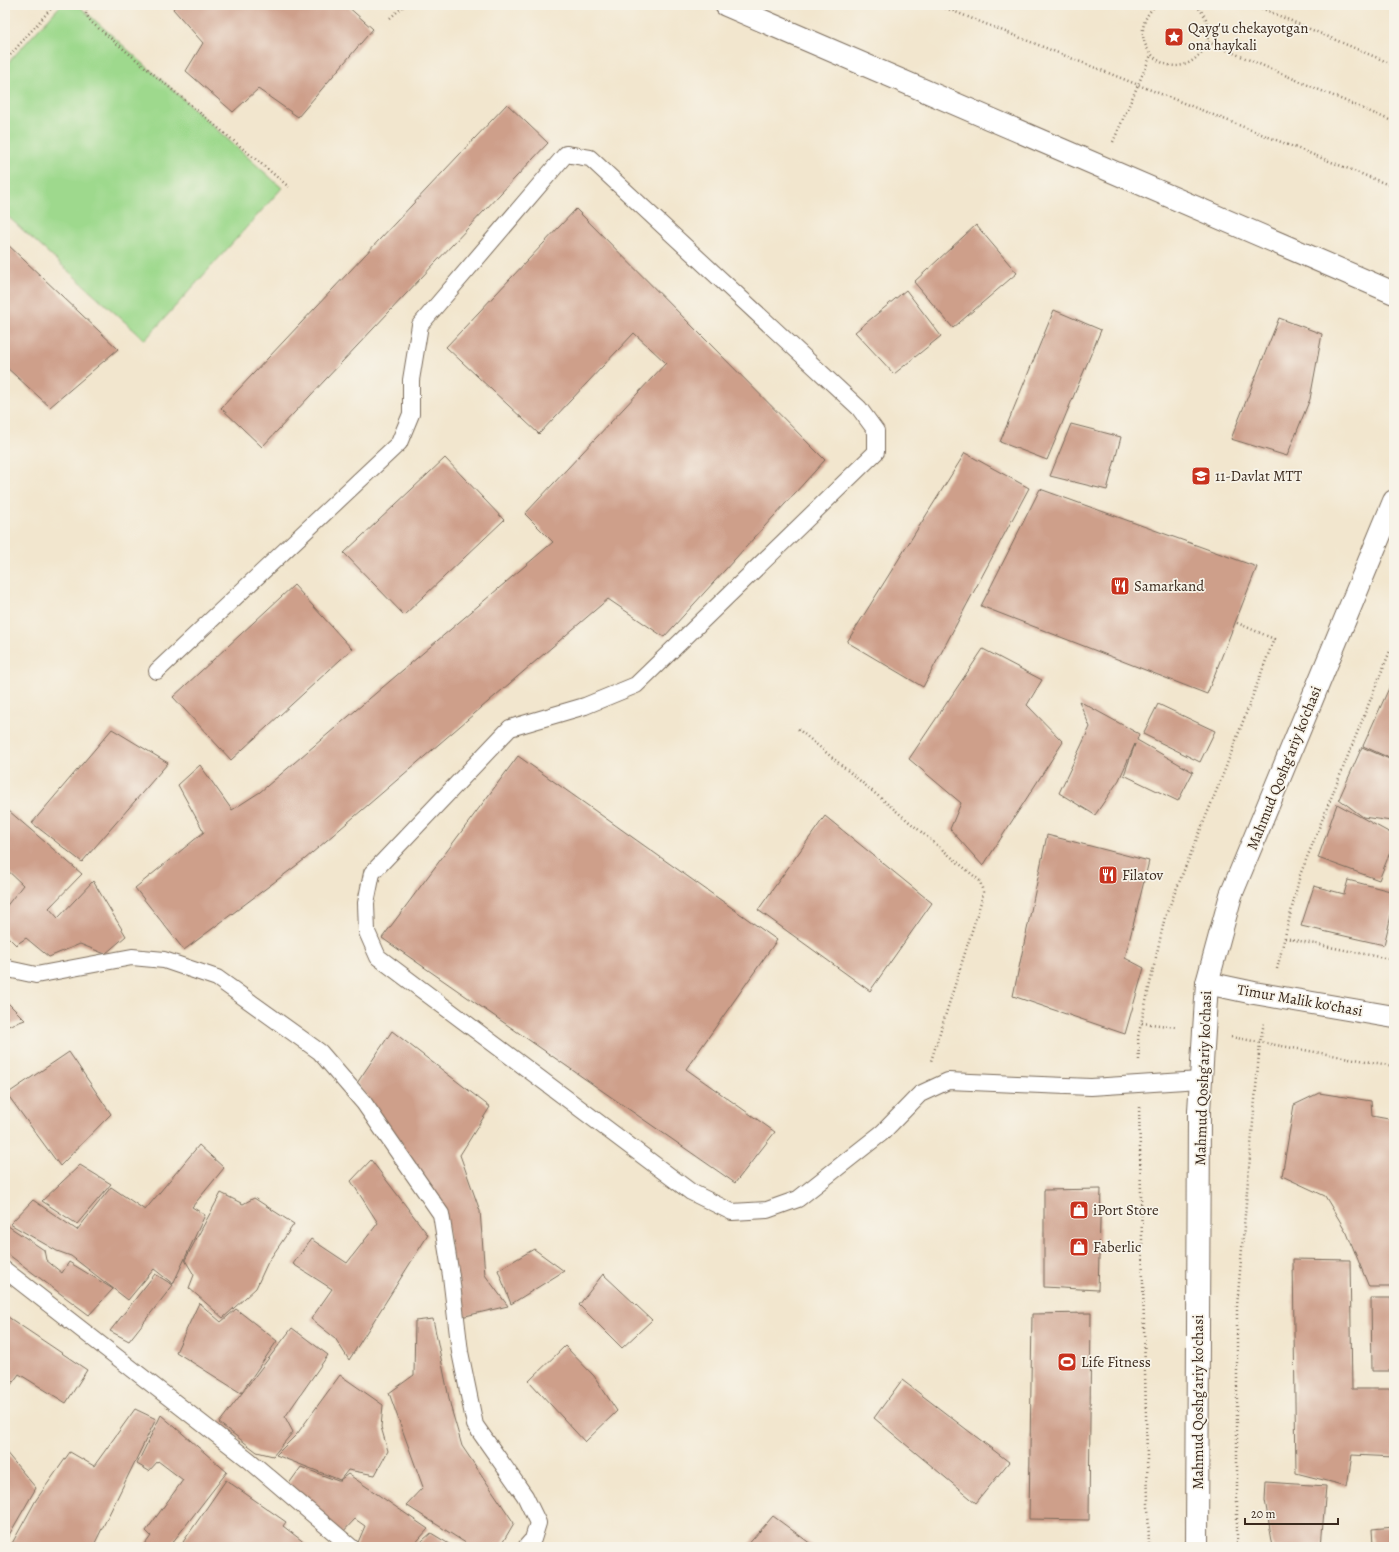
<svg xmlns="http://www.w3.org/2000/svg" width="1399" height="1552" viewBox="0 0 1399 1552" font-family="Alegreya,serif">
	<rect width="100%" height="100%" fill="#f7f3e8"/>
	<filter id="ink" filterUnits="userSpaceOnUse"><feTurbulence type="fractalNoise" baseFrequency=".025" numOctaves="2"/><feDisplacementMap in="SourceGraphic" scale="8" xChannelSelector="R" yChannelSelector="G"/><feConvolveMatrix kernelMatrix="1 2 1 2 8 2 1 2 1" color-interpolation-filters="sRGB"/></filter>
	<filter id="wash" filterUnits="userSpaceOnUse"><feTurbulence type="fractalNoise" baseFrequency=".012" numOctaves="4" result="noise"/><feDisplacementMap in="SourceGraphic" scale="16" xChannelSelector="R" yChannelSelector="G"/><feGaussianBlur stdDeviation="0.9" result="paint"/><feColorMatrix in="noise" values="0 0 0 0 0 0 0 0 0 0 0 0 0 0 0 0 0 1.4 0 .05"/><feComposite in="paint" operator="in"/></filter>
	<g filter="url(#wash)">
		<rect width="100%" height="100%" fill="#f2e6ce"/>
		<!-- green -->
		<polygon fill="#9ed98d" stroke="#6c8256" points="61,5 78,5 282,188 145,340 5,214 5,66"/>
		<g id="blocks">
			<!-- building -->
			<g fill="#ce9f8a">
				<polygon points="176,5 346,5 373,29 298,117 258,89 233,112 186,71 203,43 173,9"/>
				<polygon points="507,104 548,143 262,447 221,408"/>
				<polygon points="576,209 825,460 664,637 608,599 305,859 184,950 135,888 204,832 178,785 200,765 232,810 260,792 553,542 525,514 666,363 634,333 539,434 446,347"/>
				<polygon points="976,225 1017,273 953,328 914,282"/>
				<polygon points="5,242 118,349 50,407 5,366"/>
				<polygon points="906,290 941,336 894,374 855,332"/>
				<polygon points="1054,310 1101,330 1047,460 1000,442"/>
				<polygon points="1279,318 1322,334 1310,399 1287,456 1231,439"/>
				<polygon points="1071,424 1121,437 1107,490 1050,476"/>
				<polygon points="965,453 1029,488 923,687 847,642"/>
				<polygon points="445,458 504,520 404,615 344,553"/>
				<polygon points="1040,489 1257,567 1207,694 981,606"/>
				<polygon points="294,585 352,649 231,760 173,697"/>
				<polygon points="983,649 1042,680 1027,705 1063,742 983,866 950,829 961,803 909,759"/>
				<polygon points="1394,677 1394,760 1363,746"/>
				<polygon points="1079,701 1139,734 1137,740 1193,772 1178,801 1124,775 1135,744 1119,780 1095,815 1059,793 1090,727"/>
				<polygon points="1158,704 1215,731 1200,762 1143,734"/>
				<polygon points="112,729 168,763 82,862 32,823"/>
				<polygon points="1362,747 1394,761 1394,814 1391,821 1363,817 1339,799"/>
				<polygon points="518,756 777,940 686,1069 775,1132 735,1183 382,938"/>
				<polygon points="1337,804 1394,835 1394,851 1391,850 1379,880 1318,858"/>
				<polygon points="9,811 82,874 49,908 58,918 93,881 126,936 105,954 80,944 49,957 26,938 16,945 5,934 5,908 23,885 5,868 5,817"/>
				<polygon points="825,816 932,903 870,991 758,910"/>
				<polygon points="1047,835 1149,861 1125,958 1144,968 1125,1034 1013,996"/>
				<polygon points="1348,880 1394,892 1394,903 1384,945 1301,926 1314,886 1344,894"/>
				<polygon points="5,1000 25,1020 5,1027"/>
				<polygon points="392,1031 490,1107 460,1155 480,1211 485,1275 508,1306 461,1317 444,1209 357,1083"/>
				<polygon points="69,1052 111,1114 60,1166 7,1094"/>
				<polygon points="1319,1093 1371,1101 1372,1116 1394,1120 1394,1287 1369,1287 1347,1233 1325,1196 1282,1176 1294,1105"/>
				<polygon points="199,1145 224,1168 192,1207 205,1215 173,1284 154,1269 128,1300 71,1256 57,1251 10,1224 33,1200 77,1230 111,1187 145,1210"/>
				<polygon points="371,1160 428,1235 349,1360 335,1338 311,1319 332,1289 293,1264 311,1239 347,1263 378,1223 351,1181"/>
				<polygon points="80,1165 111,1184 77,1224 42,1201"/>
				<polygon points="1101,1189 1098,1290 1044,1287 1044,1190"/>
				<polygon points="221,1193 243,1204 254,1198 294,1224 268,1262 256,1288 223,1318 189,1288 194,1275 185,1260"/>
				<polygon points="5,1224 44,1250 46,1260 62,1273 69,1262 113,1289 89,1315 5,1252"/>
				<polygon points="534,1249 564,1271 511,1304 498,1270"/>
				<polygon points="1293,1259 1350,1260 1352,1389 1394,1389 1394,1457 1352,1455 1347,1486 1296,1473"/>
				<polygon points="155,1274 173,1285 129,1341 110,1331"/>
				<polygon points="603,1274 652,1320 622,1348 579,1305"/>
				<polygon points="1371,1298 1394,1298 1394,1371 1372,1371"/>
				<polygon points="199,1303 221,1322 236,1309 277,1341 241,1393 176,1352"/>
				<polygon points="1091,1313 1089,1520 1029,1519 1032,1314"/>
				<polygon points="5,1315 87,1370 66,1403 19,1374 5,1393"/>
				<polygon points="433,1319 451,1408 462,1446 514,1523 500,1547 472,1547 406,1505 423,1487 389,1393 414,1375 415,1321"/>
				<polygon points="292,1328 328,1355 285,1417 293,1432 273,1456 257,1452 219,1423"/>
				<polygon points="565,1346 594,1376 617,1411 585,1442 529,1381"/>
				<polygon points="340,1375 383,1405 381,1427 388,1451 375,1475 348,1470 340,1480 276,1455 297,1434"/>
				<polygon points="902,1380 1009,1462 976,1503 874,1418"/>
				<polygon points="135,1409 156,1419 93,1547 10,1547 36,1500 70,1452 94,1466"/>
				<polygon points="161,1415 227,1472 169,1547 143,1547 151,1536 146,1531 183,1480 158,1461 149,1471 137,1464"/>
				<polygon points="5,1451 36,1488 5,1542"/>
				<polygon points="301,1467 338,1481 341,1481 340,1480 348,1474 428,1529 412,1547 356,1547 365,1526 355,1519 340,1535 288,1485"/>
				<polygon points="226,1480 286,1522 283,1526 310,1547 190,1547 183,1542"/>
				<polygon points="1266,1482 1326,1486 1321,1547 1273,1547 1265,1500"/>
				<polygon points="773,1516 815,1547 746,1547"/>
				<polygon points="1394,1527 1394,1547 1373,1547 1372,1529"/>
				<polygon points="431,1533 454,1547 415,1547"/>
			</g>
		</g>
	</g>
	<g filter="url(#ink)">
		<use href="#blocks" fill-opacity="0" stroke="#7b6c5c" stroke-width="1"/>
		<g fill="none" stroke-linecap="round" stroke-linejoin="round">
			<!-- service casing -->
			<g stroke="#7b6c5c" stroke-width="18">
				<g id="service">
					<polyline points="157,671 399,443 411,414 411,380 420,325 566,154 590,158 859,408 876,431 876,452 636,685 585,706 510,728 372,873 366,903 367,932 378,957 691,1192 732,1212 767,1210 798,1199 883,1132 920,1094 948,1081 1091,1087 1200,1080"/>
					<polyline points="5,966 8,969 36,975 132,957 164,960 217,978 320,1052 364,1103 441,1214 451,1276 460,1352 475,1425 525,1496 538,1523 533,1539 526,1547"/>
					<polyline points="5,1270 249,1460 351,1547"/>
				</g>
			</g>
			<!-- minor casing -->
			<g stroke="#7b6c5c" stroke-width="24">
				<polyline id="minor" points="726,5 1394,293"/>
			</g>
			<!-- tertiary casing -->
			<g stroke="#7b6c5c" stroke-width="24">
				<polyline id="tertiary" points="1207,983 1254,993 1394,1017"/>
			</g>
			<!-- secondary casing -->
			<g stroke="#7b6c5c" stroke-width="24">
				<polyline id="secondary" points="1197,1547 1199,1111 1207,983 1231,895 1394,501"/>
			</g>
			<!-- path -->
			<g stroke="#7b6c5c" stroke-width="2.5" stroke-dasharray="1 3" stroke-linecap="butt">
				<polyline points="87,5 86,14 91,22 289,187"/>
				<polyline points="938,5 1394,187"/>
				<path d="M 1156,5 C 1120,38 1166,86 1197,57 C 1203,52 1207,45 1208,37 C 1210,24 1205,13 1195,5"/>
				<polyline points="1254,5 1394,65"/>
				<polyline points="390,18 405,5"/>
				<polyline points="1208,42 1394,122"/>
				<polyline points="5,61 54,5"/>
				<polyline points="1113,142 1151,55"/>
				<polyline points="798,729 980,881 983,892 981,902 931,1061"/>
				<polyline points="1285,938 1394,960"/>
				<polyline points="1277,969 1300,875 1394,641"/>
				<polyline points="1142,1023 1177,1027"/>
				<polyline points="1231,1037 1394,1066"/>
				<polyline points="1139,1060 1138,1037 1165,917 1224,772 1274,639 1235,622"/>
				<polyline points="1139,1107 1149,1547"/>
				<polyline points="1237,1547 1237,1306 1260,1042 1264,1023"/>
			</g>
			<!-- service -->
			<use href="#service" stroke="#fff" stroke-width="16"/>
			<!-- minor -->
			<use href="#minor" stroke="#fff" stroke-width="22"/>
			<!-- tertiary -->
			<use href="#tertiary" stroke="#fff" stroke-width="22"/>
			<!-- secondary -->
			<use href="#secondary" stroke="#fff" stroke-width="22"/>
		</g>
	</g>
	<!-- icons -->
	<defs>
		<g id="sight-square" transform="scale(1)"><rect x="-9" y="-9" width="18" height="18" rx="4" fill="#c8321e" stroke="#f7f3e8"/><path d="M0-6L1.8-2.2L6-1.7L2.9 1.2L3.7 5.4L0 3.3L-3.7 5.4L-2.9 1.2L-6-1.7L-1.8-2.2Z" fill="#fff"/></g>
		<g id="school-square" transform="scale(1)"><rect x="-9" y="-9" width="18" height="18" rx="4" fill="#c8321e" stroke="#f7f3e8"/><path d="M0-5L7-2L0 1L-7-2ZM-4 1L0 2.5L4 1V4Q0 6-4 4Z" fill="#fff"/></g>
		<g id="restaurant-square" transform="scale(1)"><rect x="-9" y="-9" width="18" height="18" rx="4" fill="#c8321e" stroke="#f7f3e8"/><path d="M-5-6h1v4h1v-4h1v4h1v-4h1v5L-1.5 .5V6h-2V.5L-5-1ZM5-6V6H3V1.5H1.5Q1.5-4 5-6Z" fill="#fff"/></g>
		<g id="shop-square" transform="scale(1)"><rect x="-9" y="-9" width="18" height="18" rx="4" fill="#c8321e" stroke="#f7f3e8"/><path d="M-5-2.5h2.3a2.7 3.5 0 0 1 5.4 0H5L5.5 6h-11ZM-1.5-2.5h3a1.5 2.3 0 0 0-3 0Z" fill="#fff"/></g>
		<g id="stadium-square" transform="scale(1)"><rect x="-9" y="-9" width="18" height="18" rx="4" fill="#c8321e" stroke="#f7f3e8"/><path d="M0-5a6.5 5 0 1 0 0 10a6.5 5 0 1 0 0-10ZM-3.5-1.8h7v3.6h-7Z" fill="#fff"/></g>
	</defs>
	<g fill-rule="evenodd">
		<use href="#sight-square" x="1174" y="37"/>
		<use href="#school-square" x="1201" y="476"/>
		<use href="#restaurant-square" x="1120" y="586"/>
		<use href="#restaurant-square" x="1108" y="875"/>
		<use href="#shop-square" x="1079" y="1210"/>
		<use href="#shop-square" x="1079" y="1247"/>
		<use href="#stadium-square" x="1067" y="1362"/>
	</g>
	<g text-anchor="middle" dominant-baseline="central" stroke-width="3.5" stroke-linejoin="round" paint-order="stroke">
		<!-- poi labels -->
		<g font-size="15" fill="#3b2a1e" stroke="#f7f3e8" text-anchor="start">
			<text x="1188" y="28">Qayg'u chekayotgan<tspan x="1188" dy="17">ona haykali</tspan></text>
			<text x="1215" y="476">11-Davlat MTT</text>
			<text x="1134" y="586">Samarkand</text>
			<text x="1122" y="875">Filatov</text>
			<text x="1093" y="1210">iPort Store</text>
			<text x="1093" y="1247">Faberlic</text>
			<text x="1081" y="1362">Life Fitness</text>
		</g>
		<!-- street labels -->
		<g font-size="15" fill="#3b2a1e" stroke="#f7f3e8">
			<text transform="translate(1284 768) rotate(-68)">Mahmud Qoshg'ariy ko'chasi</text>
			<text transform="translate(1300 1000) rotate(10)">Timur Malik ko'chasi</text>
			<text transform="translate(1203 1078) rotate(-88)">Mahmud Qoshg'ariy ko'chasi</text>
			<text transform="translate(1198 1402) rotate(-90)">Mahmud Qoshg'ariy ko'chasi</text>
		</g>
	</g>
	<!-- margin -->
	<rect width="1399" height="1552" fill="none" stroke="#f7f3e8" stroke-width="20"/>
	<!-- scale -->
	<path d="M1245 1518v6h93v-6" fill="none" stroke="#3b2a1e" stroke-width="2"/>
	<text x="1251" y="1518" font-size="12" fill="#3b2a1e" stroke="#f7f3e8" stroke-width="3" paint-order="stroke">20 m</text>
</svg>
